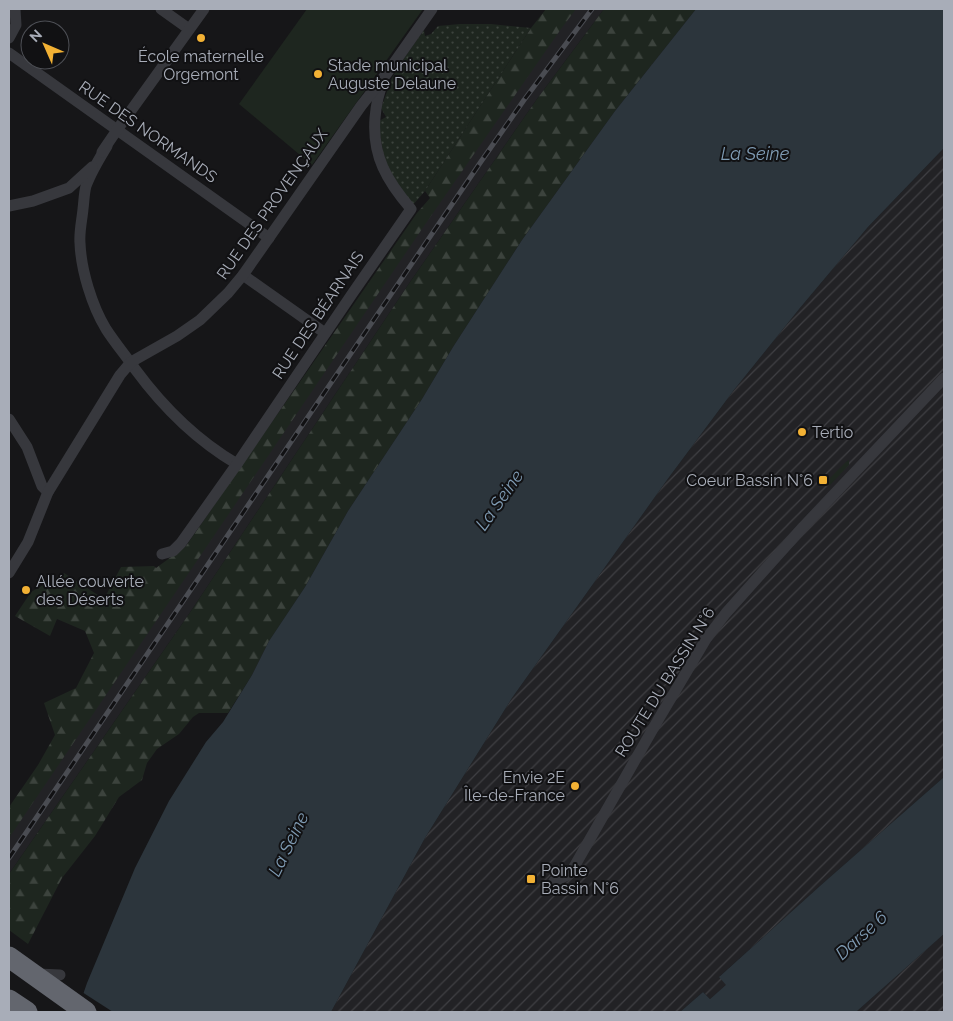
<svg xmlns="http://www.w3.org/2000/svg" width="953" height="1021" viewBox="0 0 953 1021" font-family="Raleway,sans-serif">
	<defs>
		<pattern id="industrial-furrows" width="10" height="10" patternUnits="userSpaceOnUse" patternTransform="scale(1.25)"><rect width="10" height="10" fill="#222225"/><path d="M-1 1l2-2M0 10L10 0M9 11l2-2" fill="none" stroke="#3f3f43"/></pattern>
		<pattern id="forest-firs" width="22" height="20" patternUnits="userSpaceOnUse" patternTransform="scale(1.25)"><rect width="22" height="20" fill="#1e261f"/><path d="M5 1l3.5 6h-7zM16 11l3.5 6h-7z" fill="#3c433d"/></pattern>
		<pattern id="park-dots" width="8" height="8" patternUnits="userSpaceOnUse" patternTransform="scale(1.25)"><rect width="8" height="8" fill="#1e261f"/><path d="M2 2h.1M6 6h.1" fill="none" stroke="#3c433d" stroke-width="1.8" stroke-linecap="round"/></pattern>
	</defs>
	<rect width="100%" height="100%" fill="#161618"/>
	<!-- built -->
	<polygon fill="#222225" points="567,9 604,9 537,99 408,285 191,611 9,874 9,809 438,189"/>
	<!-- industrial -->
	<g fill="url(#industrial-furrows)">
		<polygon points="944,148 944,777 821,885 720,976 727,985 710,999 703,992 680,1012 331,1012 425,838 512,698 576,608 667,480 734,390 800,308 868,227"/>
		<polygon points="944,934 944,1012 856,1012"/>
	</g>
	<!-- grass -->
	<g fill="#1e261f">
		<polygon points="307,9 423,9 312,165 239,104"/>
		<polygon points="849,460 849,465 830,485 828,485 826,483 827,481 846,462"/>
	</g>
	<!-- forest -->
	<g fill="url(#forest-firs)">
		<polygon points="546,9 576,9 561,29 424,226 9,838 9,807 38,765 55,735 44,703 76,688 94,653 85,631 57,619 50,636 15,616 31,592 64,573 104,599 121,567 154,566 156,568 186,546 417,213 430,198 425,191 531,28"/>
		<polygon points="604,9 696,9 615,111 522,240 453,347 422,399 348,511 305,587 269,641 252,675 228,713 199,713 193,717 179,734 157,749 147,763 142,780 119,797 95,836 62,878 28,944 9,930 9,874 191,611 408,285 537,99"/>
	</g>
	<!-- park -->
	<polygon fill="url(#park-dots)" points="460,24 491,24 531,28 425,191 412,206 387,170 377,122 386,117 381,108 392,78 400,64 424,30 425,36 431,34 438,26"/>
	<!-- water -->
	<g fill="#2c353c">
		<polygon points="696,9 944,9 944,148 868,227 800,308 734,390 667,480 576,608 512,698 425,838 331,1012 77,1012 87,983 135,868 169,801 206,742 223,722 252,675 269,641 305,587 348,511 422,399 453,347 522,240 615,111"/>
		<polygon points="944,777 944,934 856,1012 680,1012 703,992 710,999 726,985 719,977 821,885"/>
	</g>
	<!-- pier -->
	<polygon fill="#161618" points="82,992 113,1012 74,1012"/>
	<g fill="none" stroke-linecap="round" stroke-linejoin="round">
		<!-- minor -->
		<g stroke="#37383d" stroke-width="11">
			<polyline points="161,9 189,29"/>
			<polyline points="9,38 16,25 15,9"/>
			<polyline points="9,53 269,238"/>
			<path d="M 107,146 C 99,159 91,172 86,186 C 84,193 84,202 83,209 C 82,220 79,232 80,243 C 81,270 92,306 106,329 C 115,343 126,356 135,369 C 163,407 196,440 237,464"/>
			<polyline points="102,152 117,130 204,9"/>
			<polyline points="9,206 33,201 69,188 92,167"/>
			<polyline points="243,275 325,333"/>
			<polyline points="9,419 27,447 42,486 48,492"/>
			<path d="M 162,554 L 173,551 L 181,543 L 237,464 L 352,294 L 411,209 C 387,181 372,156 375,118 C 376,106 378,94 383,83"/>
			<polyline points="9,573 28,542 48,492 120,375 131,362 177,336 200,320 228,293 243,275 361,106 387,73 432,9"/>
			<polyline points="554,881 570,874 658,720 706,639 726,613 803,527 944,378"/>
			<polyline points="38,974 60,975"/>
		</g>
		<!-- motorway -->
		<polyline stroke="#63666e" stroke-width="21" points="9,1000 27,1012"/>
		<!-- rail casing -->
		<g stroke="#4a4c52" stroke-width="5">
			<polyline id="rail" points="9,858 480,163 524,100 592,9"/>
		</g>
		<!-- rail -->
		<use href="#rail" stroke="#111113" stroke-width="3" stroke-dasharray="9" stroke-linecap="butt"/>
		<!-- motorway-bridge -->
		<polyline stroke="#63666e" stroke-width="21" points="9,957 86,1012"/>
	</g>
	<!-- markers -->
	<g fill="#f2b134" stroke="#111113" stroke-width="2">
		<circle cx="201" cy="38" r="5"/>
		<circle cx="318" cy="74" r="5"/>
		<circle cx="802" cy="432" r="5"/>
		<rect x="818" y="475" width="10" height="10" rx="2.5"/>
		<circle cx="26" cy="590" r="5"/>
		<circle cx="575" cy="786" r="5"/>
		<rect x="526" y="874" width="10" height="10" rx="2.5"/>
	</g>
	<g text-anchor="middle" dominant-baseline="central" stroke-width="4" stroke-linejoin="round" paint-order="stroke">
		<!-- poi labels -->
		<g font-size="16" fill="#a8adb8" stroke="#111113" text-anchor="start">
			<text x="201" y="56" text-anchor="middle">École maternelle<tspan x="201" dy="18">Orgemont</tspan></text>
			<text x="328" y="65">Stade municipal<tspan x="328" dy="18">Auguste Delaune</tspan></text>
			<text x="812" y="432">Tertio</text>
			<text x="813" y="480" text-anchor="end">Coeur Bassin N°6</text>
			<text x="36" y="581">Allée couverte<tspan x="36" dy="18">des Déserts</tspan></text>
			<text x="565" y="777" text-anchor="end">Envie 2E<tspan x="565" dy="18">Île-de-France</tspan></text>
			<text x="541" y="870">Pointe<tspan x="541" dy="18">Bassin N°6</tspan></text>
		</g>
		<!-- street labels -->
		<g font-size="16" fill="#a8adb8" stroke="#111113">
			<text transform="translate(148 132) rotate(35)">RUE DES NORMANDS</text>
			<text transform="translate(272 204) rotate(-55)">RUE DES PROVENÇAUX</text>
			<text transform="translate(318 315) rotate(-56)">RUE DES BÉARNAIS</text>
			<text transform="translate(665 682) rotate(-58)">ROUTE DU BASSIN N°6</text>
		</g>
		<!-- water labels -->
		<g font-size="18" font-style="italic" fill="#7f9bb3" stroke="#111113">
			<text x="755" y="153">La Seine</text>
			<text transform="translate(499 500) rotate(-55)">La Seine</text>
			<text transform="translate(288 844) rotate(-64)">La Seine</text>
			<text transform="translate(861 935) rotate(-42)">Darse 6</text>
		</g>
	</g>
	<!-- border -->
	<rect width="953" height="1021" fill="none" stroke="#a8adb8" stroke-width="20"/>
	<!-- north arrow -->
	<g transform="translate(45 45) rotate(315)"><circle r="24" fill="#111113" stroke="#4d4f55"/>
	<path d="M0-4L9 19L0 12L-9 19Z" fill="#f2b134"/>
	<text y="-8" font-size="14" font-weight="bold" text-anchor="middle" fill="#a8adb8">N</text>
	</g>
</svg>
